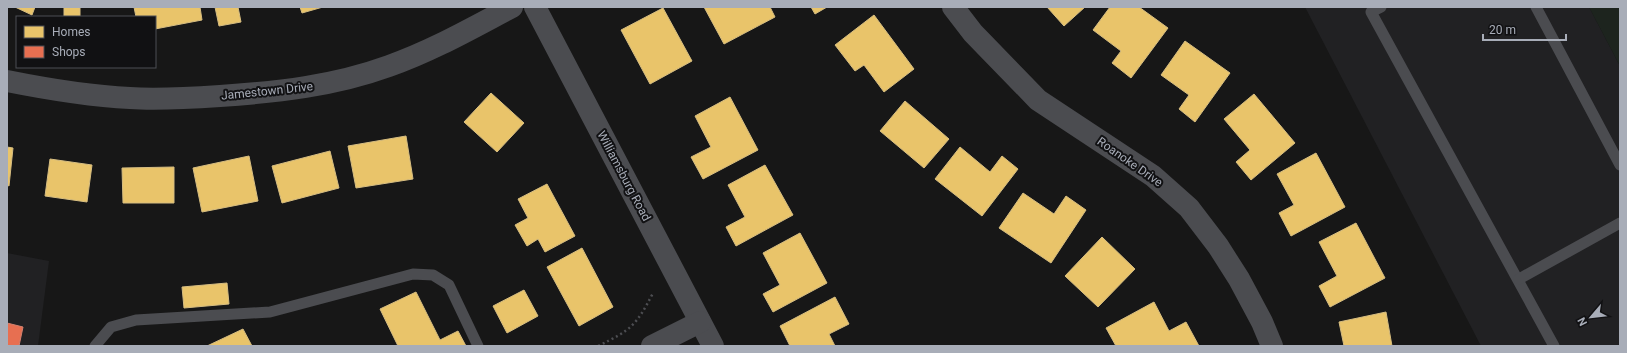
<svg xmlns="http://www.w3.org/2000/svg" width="1627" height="353" viewBox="0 0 1627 353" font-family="Roboto,sans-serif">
	<rect width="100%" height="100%" fill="#171717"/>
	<!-- built -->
	<g fill="#212123">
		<polygon points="1305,7 1589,7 1620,66 1620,346 1481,346"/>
		<polygon points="7,253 49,261 38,346 7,346"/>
	</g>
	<!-- green -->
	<polygon fill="#1d241e" points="1589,7 1620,7 1620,66"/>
	<!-- homes -->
	<g fill="#e9c46a" stroke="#d6bd81">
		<polygon points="15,7 35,7 32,15"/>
		<rect x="64" y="7" width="16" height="10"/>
		<polygon points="134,7 200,7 202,20 155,29 155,17 136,17"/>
		<polygon points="215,7 238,7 241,22 219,26"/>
		<polygon points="300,7 323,7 302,13"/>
		<polygon points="704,7 770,7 775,17 724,44"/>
		<polygon points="811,7 827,7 815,14"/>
		<polygon points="1047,7 1085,7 1064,26"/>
		<polygon points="1110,7 1139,7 1168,28 1131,78 1112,63 1121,51 1093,30"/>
		<polygon points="663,8 692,61 650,84 621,30"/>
		<polygon points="874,15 914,69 884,92 864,65 855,71 835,45"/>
		<polygon points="1185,41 1230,73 1195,122 1179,109 1189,95 1161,75"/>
		<polygon points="491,93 524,123 497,152 464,122"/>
		<polygon points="1254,94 1295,143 1251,180 1236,162 1250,150 1224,119"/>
		<polygon points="730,97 758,150 703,179 691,157 711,147 695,116"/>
		<polygon points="905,101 949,139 924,168 880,131"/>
		<polygon points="406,136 413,179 356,188 348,146"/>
		<polygon points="7,147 13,148 9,186 7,185"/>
		<polygon points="960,147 990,172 1002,156 1018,169 982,216 935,179"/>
		<polygon points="330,151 339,188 282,203 272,166"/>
		<polygon points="1316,153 1345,207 1291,236 1279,213 1294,205 1277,174"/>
		<polygon points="249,156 258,201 202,212 193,168"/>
		<polygon points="50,159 92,165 87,202 45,196"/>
		<polygon points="765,165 793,215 736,246 726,227 745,217 728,185"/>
		<polygon points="174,167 174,203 123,203 122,168"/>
		<polygon points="547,184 575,236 545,252 538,239 527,246 515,225 528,218 518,199"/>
		<polygon points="1023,193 1054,214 1066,196 1086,210 1051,263 999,228"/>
		<polygon points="1356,223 1385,278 1330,307 1319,286 1337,276 1319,242"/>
		<polygon points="800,233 827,283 773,312 763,294 780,285 763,253"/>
		<polygon points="1102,237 1135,269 1098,307 1065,276"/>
		<polygon points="582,248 613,307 579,326 547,267"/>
		<polygon points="227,283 229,304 184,308 182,287"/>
		<polygon points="524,290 538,316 507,333 493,306"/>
		<polygon points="416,292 440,340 458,331 466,346 398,346 380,309"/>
		<polygon points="835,297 849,324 829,334 835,346 790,346 780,326"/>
		<polygon points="1154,302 1169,331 1186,322 1199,346 1116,346 1106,328"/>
		<polygon points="1386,312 1392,346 1344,346 1339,322"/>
		<polygon points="243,329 252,346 207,346"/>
	</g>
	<!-- shops -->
	<polygon fill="#e76f51" stroke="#d48270" points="7,323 23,327 19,346 7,346"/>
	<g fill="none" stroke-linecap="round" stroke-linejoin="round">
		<!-- path -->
		<path stroke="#4d4e52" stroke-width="2.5" stroke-dasharray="2 3" stroke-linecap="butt" d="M 598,346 C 631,330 636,326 653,293"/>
		<!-- service -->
		<g stroke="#4b4c50" stroke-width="11">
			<polyline points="1381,7 1371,12 1554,346"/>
			<polyline points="1536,7 1620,165"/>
			<polyline points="1519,279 1620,223"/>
			<polyline points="95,346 111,327 136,320 270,312 413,274 433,275 449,285 478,346"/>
		</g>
		<!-- minor -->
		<g stroke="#4b4c50" stroke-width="22">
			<polyline points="535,7 713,346"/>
			<polyline points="953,7 973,33 1038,100 1153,176 1189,208 1218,246 1239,279 1262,322 1272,346"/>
			<path d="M 7,81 C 47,89 88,96 130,98 C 159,100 190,98 220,96 C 278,92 334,86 389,66 C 432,51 472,28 512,7"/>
			<polyline points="652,346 700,322"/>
		</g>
	</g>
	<g text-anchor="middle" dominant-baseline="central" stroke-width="4" stroke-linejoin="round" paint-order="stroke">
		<!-- street labels -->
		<g font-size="12" fill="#a8adb8" stroke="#111113">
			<text transform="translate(267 91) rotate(-6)">Jamestown Drive</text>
			<text transform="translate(1130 162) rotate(35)">Roanoke Drive</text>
			<text transform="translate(624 176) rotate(62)">Williamsburg Road</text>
		</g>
	</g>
	<!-- border -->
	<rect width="1627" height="353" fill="none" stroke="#a8adb8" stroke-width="16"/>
	<!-- legend -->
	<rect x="16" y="16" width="140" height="52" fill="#111113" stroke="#4d4f55"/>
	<rect x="24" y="26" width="20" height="12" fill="#e9c46a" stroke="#4d4f55"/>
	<text x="52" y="36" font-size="12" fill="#a8adb8">Homes</text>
	<rect x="24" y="46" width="20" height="12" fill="#e76f51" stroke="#4d4f55"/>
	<text x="52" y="56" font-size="12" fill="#a8adb8">Shops</text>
	<!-- north arrow -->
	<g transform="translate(1591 317) rotate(242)" stroke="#111113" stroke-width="3" paint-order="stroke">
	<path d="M0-3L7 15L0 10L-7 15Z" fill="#a8adb8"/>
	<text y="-6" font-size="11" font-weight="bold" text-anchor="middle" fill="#a8adb8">N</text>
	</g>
	<!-- scale -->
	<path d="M1483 34v6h83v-6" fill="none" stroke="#a8adb8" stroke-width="2"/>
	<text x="1489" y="34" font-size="12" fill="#a8adb8" stroke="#111113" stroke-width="3" paint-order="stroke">20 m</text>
</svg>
